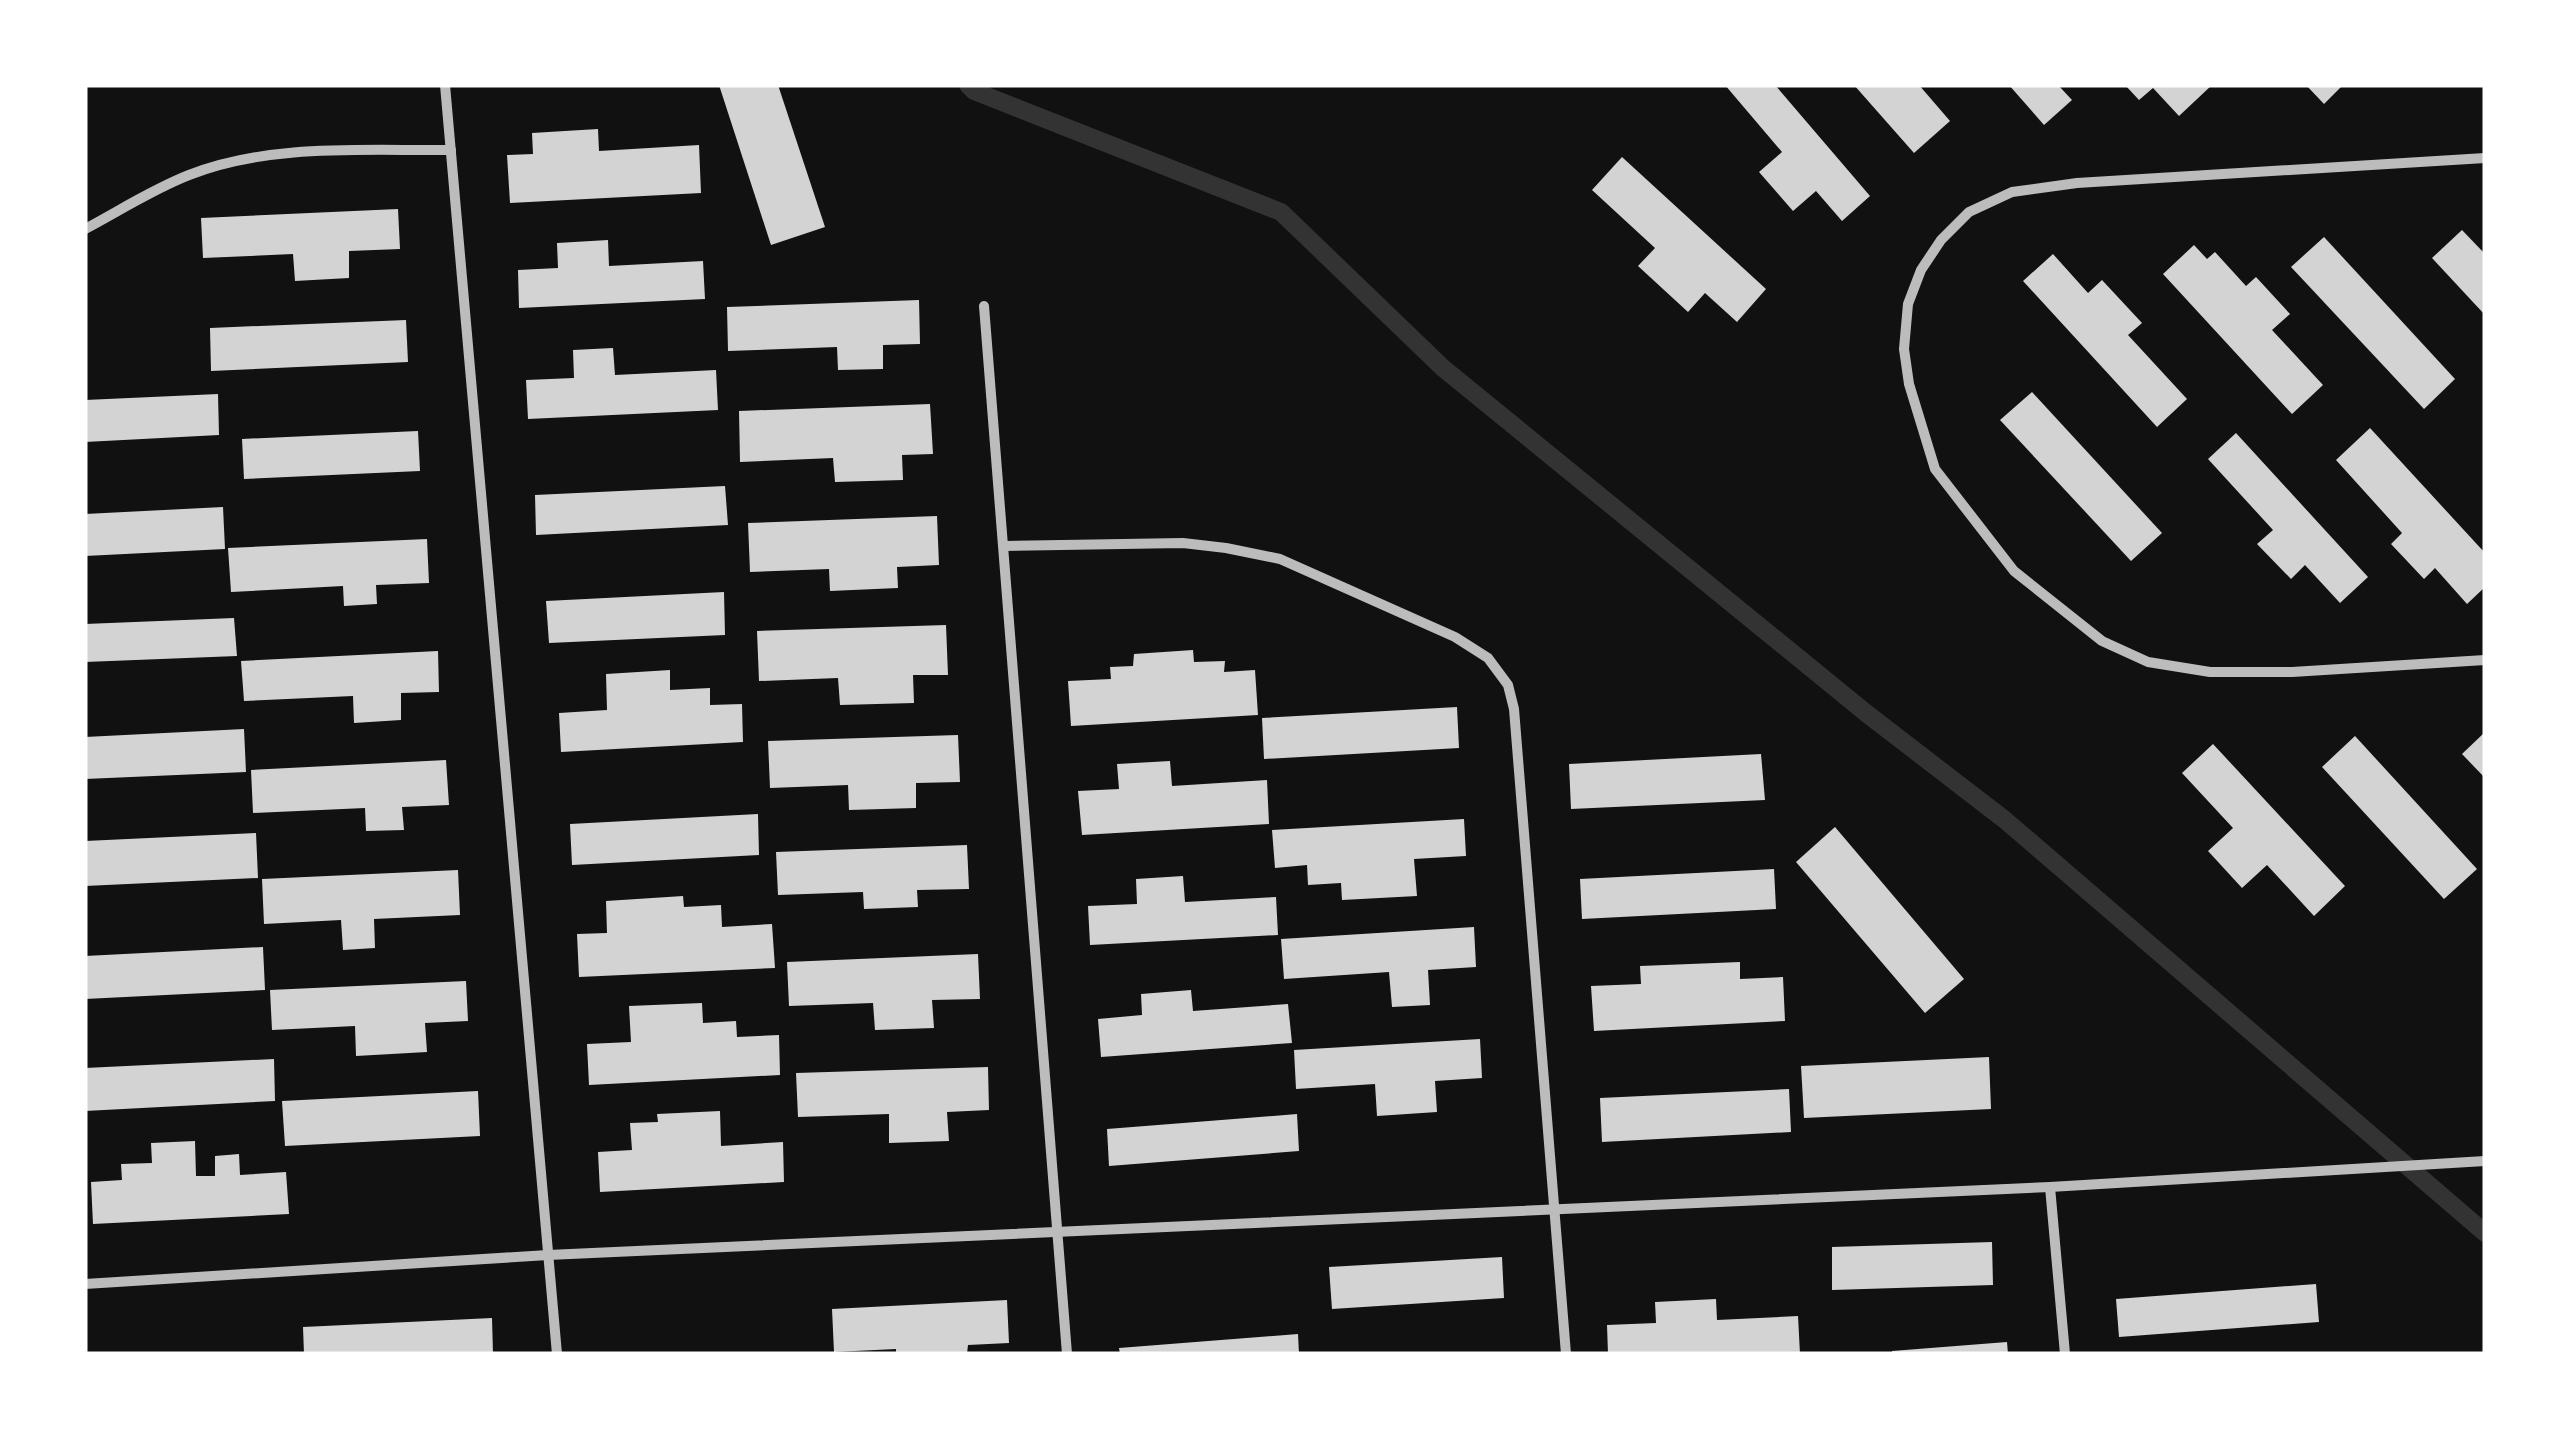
<svg xmlns="http://www.w3.org/2000/svg" width="2570" height="1439" viewBox="0 0 2570 1439" font-family="'DM Sans',sans-serif">
	<rect width="100%" height="100%" fill="#111"/>
	<g fill="none" stroke-linecap="round" stroke-linejoin="round">
		<!-- stream -->
		<polyline stroke="#333" stroke-width="18" points="968,85 974,91 1281,212 1443,368 1866,713 2005,820 2485,1233"/>
	</g>
	<!-- building -->
	<g fill="#d3d3d3">
		<polygon points="719,85 778,85 825,227 771,245"/>
		<polygon points="1725,85 1775,85 1870,196 1842,221 1816,191 1793,211 1759,172 1782,152"/>
		<polygon points="1854,85 1919,85 1950,121 1914,153"/>
		<polygon points="2009,85 2058,85 2072,100 2044,125"/>
		<polygon points="2125,85 2212,85 2179,116 2153,88 2139,100"/>
		<polygon points="2306,85 2343,85 2324,104"/>
		<polygon points="598,129 599,151 699,145 701,193 510,203 507,155 533,154 532,133"/>
		<polygon points="1622,157 1766,289 1737,322 1705,293 1688,312 1638,266 1655,248 1592,190"/>
		<polygon points="398,209 400,249 349,251 349,278 295,281 293,254 203,258 201,218"/>
		<polygon points="2462,230 2485,254 2485,315 2432,258"/>
		<polygon points="2324,237 2455,379 2424,409 2291,267"/>
		<polygon points="608,240 609,266 703,261 705,299 519,308 518,270 558,268 557,243"/>
		<polygon points="2194,245 2207,259 2215,252 2246,286 2256,277 2290,314 2272,330 2323,385 2292,414 2163,274"/>
		<polygon points="2053,254 2088,293 2102,280 2142,323 2128,335 2187,399 2157,427 2023,281"/>
		<polygon points="919,300 920,344 883,345 883,369 838,370 837,347 728,351 727,307"/>
		<polygon points="406,320 408,362 211,371 210,328"/>
		<polygon points="613,348 615,375 716,370 718,410 528,419 526,380 574,378 573,350"/>
		<polygon points="2032,392 2162,533 2131,561 2000,420"/>
		<polygon points="218,394 219,435 85,442 85,400"/>
		<polygon points="930,404 933,454 902,455 903,480 835,482 833,458 740,462 739,411"/>
		<polygon points="2370,428 2485,553 2485,587 2467,604 2435,568 2424,579 2391,544 2402,533 2336,460"/>
		<polygon points="418,431 420,471 244,479 242,439"/>
		<polygon points="2236,433 2368,577 2340,603 2305,565 2291,579 2257,544 2273,530 2208,459"/>
		<polygon points="725,486 728,525 536,535 535,495"/>
		<polygon points="223,507 225,549 85,556 85,514"/>
		<polygon points="937,516 939,565 897,567 898,588 830,591 829,569 750,572 748,523"/>
		<polygon points="427,539 429,583 376,585 377,604 344,606 343,586 231,592 228,548"/>
		<polygon points="724,592 725,635 549,643 546,601"/>
		<polygon points="234,618 237,656 85,662 85,624"/>
		<polygon points="946,625 948,675 913,675 914,703 840,705 838,678 759,681 757,631"/>
		<polygon points="1193,650 1194,662 1225,661 1224,672 1255,670 1258,715 1071,726 1068,681 1111,679 1110,667 1133,666 1134,654"/>
		<polygon points="438,651 439,692 401,693 401,720 354,723 353,696 244,701 241,661"/>
		<polygon points="670,670 670,690 710,688 710,705 742,704 743,742 561,752 559,713 607,710 606,674"/>
		<polygon points="1457,707 1459,748 1264,759 1262,718"/>
		<polygon points="244,729 246,772 85,779 85,737"/>
		<polygon points="2485,732 2485,778 2462,754"/>
		<polygon points="958,735 960,782 916,783 916,808 849,810 848,785 770,788 768,741"/>
		<polygon points="2355,736 2477,869 2444,899 2322,767"/>
		<polygon points="2213,744 2345,886 2314,916 2267,865 2242,888 2208,851 2233,828 2182,773"/>
		<polygon points="1761,754 1765,800 1571,809 1569,764"/>
		<polygon points="446,760 449,805 402,807 404,830 366,831 365,808 253,813 251,770"/>
		<polygon points="1170,761 1172,786 1267,780 1269,824 1082,835 1078,791 1119,789 1117,764"/>
		<polygon points="758,814 759,855 572,865 570,824"/>
		<polygon points="1464,819 1466,856 1414,859 1417,896 1342,900 1341,883 1308,885 1307,865 1275,868 1272,830"/>
		<polygon points="1835,827 1964,979 1925,1013 1796,862"/>
		<polygon points="256,833 258,878 85,886 85,841"/>
		<polygon points="967,845 969,889 917,890 918,907 864,909 863,892 778,895 776,852"/>
		<polygon points="1774,869 1776,909 1582,919 1580,879"/>
		<polygon points="458,870 460,915 374,919 375,948 343,950 341,920 264,924 262,879"/>
		<polygon points="1183,876 1185,902 1276,897 1278,935 1090,945 1088,906 1137,904 1136,879"/>
		<polygon points="683,896 684,907 721,905 722,927 772,924 775,968 579,977 577,934 607,933 606,901"/>
		<polygon points="1474,927 1476,967 1428,970 1430,1005 1392,1007 1389,972 1284,979 1281,939"/>
		<polygon points="263,947 265,990 85,999 85,956"/>
		<polygon points="978,954 980,999 932,1000 934,1028 875,1030 873,1003 789,1006 787,962"/>
		<polygon points="1740,962 1740,979 1783,977 1785,1021 1594,1031 1591,986 1641,984 1640,966"/>
		<polygon points="466,981 468,1021 425,1023 427,1052 356,1056 355,1026 272,1030 270,990"/>
		<polygon points="1191,990 1193,1011 1288,1004 1292,1043 1101,1057 1098,1019 1142,1015 1141,994"/>
		<polygon points="702,1003 703,1023 736,1021 737,1037 779,1035 780,1075 589,1085 587,1044 631,1042 629,1006"/>
		<polygon points="1480,1039 1482,1078 1435,1081 1437,1112 1377,1116 1375,1084 1296,1089 1294,1050"/>
		<polygon points="1989,1057 1991,1109 1804,1118 1801,1066"/>
		<polygon points="274,1059 275,1101 85,1111 85,1068"/>
		<polygon points="988,1067 989,1110 947,1112 949,1141 889,1143 889,1114 798,1117 796,1073"/>
		<polygon points="1789,1089 1791,1132 1602,1142 1600,1098"/>
		<polygon points="478,1091 480,1136 285,1146 282,1101"/>
		<polygon points="720,1111 721,1146 783,1142 784,1182 600,1192 598,1152 632,1150 630,1123 658,1122 657,1114"/>
		<polygon points="1297,1114 1299,1151 1109,1166 1107,1129"/>
		<polygon points="195,1141 196,1176 215,1176 215,1156 239,1154 240,1175 286,1172 289,1214 93,1224 91,1182 122,1180 121,1164 152,1163 151,1143"/>
		<polygon points="1992,1242 1993,1285 1832,1290 1832,1247"/>
		<polygon points="1502,1257 1504,1298 1332,1309 1329,1267"/>
		<polygon points="2316,1284 2319,1322 2119,1337 2116,1299"/>
		<polygon points="1716,1299 1717,1320 1798,1316 1800,1354 1608,1354 1607,1325 1656,1323 1655,1302"/>
		<polygon points="1007,1300 1009,1343 968,1345 967,1354 896,1354 896,1349 834,1352 832,1309"/>
		<polygon points="492,1318 493,1354 304,1354 303,1327"/>
		<polygon points="1298,1334 1299,1354 1120,1354 1119,1348"/>
		<polygon points="2007,1342 2008,1354 1892,1354 1892,1351"/>
	</g>
	<g fill="none" stroke-linecap="round" stroke-linejoin="round">
		<!-- minor -->
		<g stroke="#bcbcbc" stroke-width="10">
			<polyline points="445,85 557,1354"/>
			<polyline points="2485,158 2077,183 2012,192 1969,212 1941,240 1921,270 1908,304 1904,349 1909,384 1935,469 2014,571 2102,641 2148,662 2210,672 2292,672 2485,660"/>
			<path d="M 85,229 C 119,211 153,189 189,175 C 271,143 364,151 451,150"/>
			<polyline points="984,306 1067,1354"/>
			<polyline points="1005,546 1183,543 1226,548 1280,559 1455,637 1488,658 1508,685 1514,709 1566,1354"/>
			<polyline points="2050,1187 2065,1354"/>
			<polyline points="85,1284 548,1255 2050,1187 2485,1161"/>
		</g>
	</g>
	<!-- border -->
	<rect width="2570" height="1439" fill="none" stroke="#ffffff" stroke-width="175"/>
</svg>
